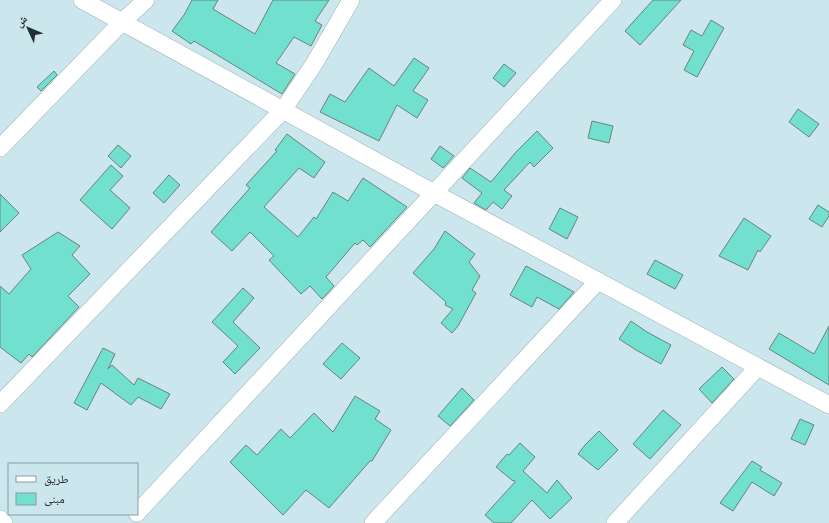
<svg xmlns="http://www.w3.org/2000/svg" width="829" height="523" viewBox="0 0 829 523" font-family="Karla,'Noto Naskh Arabic',sans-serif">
	<rect width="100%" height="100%" fill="#cce6ed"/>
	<!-- building -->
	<g fill="#72e0ce" stroke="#6b837e">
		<polygon points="192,0 218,0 213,9 255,34 273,0 329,0 315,21 322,25 311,46 294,37 276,63 295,74 282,94 194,41 191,44 172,31 184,15"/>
		<polygon points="653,0 681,0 640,45 625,31"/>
		<polygon points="711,20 724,28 697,77 684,70 694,51 683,45 691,30 702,36"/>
		<polygon points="414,58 429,68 413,91 428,100 417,118 397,105 379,141 320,112 330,94 345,102 369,68 394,86"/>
		<polygon points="504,64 516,73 504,87 493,78"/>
		<polygon points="54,71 57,75 41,91 37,87"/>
		<polygon points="798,109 819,124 809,137 789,122"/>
		<polygon points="592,121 613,126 609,143 588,138"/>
		<polygon points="537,131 553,148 534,167 530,162 504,190 512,196 502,209 493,202 486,210 474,203 482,193 462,178 470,168 491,182 516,152"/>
		<polygon points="287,134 325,162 314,178 299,168 264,207 298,237 314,217 316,219 333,192 348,201 363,178 407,207 370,247 363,240 357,245 355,243 326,277 334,286 322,299 310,286 301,294 269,260 274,256 250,232 232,251 211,232 250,188 246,185 277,151 275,150"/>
		<polygon points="118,145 131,156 121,168 108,156"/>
		<polygon points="440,146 454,156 443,168 431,159"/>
		<polygon points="111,165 123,176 110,190 130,208 112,229 80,200"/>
		<polygon points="169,175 180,185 164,203 153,193"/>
		<polygon points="0,194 19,213 0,232"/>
		<polygon points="818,205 829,212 829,216 822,227 809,219"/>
		<polygon points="560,208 578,217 567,239 549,229"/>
		<polygon points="744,218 771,236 760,252 758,250 748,270 719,256"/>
		<polygon points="445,231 475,254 469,262 480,276 472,290 476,293 458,326 452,333 441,323 453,309 445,305 446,302 413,273 434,249"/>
		<polygon points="58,232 80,246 72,255 90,274 68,296 79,307 32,357 29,354 21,363 0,347 0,286 9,294 31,269 22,255"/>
		<polygon points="655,260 683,275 675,289 647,274"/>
		<polygon points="526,266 574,292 559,309 537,297 532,307 510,295"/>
		<polygon points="243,288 254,298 233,322 260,348 235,374 223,362 238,346 212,322"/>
		<polygon points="631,321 647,332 671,345 661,364 636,350 619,339"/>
		<polygon points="829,326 829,385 769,349 779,333 814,354"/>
		<polygon points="342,343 360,358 341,379 323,364"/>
		<polygon points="103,348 115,354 108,369 112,365 134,385 138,378 170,394 161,409 138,397 131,405 101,383 87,410 74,403"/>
		<polygon points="722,367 734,379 712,403 699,389"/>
		<polygon points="462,388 474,400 450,426 438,416"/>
		<polygon points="355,396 380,411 375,419 391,430 372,461 370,461 329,508 306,490 283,515 230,462 246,445 257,455 281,429 290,438 314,413 333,432"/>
		<polygon points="663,410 681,425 650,459 633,444"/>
		<polygon points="800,419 814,425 805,445 791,439"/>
		<polygon points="599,431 618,450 598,470 578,454 585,445"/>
		<polygon points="520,443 535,457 523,471 547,493 557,480 572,498 550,519 532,500 511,523 494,523 485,515 515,482 514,480 513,481 496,467 507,454 509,455"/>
		<polygon points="752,461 762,467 760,470 782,483 774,496 752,482 733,511 720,503"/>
	</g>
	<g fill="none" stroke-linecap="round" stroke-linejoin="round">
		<!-- street casing -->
		<g stroke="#98b1b7" stroke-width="18">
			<g id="street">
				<polyline points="82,0 434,193 829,405"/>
				<polyline points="0,148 122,22 146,0"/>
				<polyline points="0,404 283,110 314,64 351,0"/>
				<polyline points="137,513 613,0"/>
				<polyline points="0,519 4,523"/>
				<polyline points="373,523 598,281"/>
				<polyline points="615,523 758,367"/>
			</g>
		</g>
		<!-- street -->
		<use href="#street" stroke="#fff" stroke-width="17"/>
	</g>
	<!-- legend -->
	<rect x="8" y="463" width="130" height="52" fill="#cce6ed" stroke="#899ca2"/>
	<rect x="16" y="476" width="20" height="6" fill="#ffffff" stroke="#899ca2"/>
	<text x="44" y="483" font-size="12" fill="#252e31">طريق</text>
	<rect x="16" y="493" width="20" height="12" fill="#72e0ce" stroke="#899ca2"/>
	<text x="44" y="503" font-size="12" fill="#252e31">مبنى</text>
	<!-- north arrow -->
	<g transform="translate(28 28) rotate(314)" stroke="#cce6ed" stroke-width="3" paint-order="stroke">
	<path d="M0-3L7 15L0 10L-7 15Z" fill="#252e31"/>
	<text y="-6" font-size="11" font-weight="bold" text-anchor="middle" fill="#252e31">ش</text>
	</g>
</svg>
